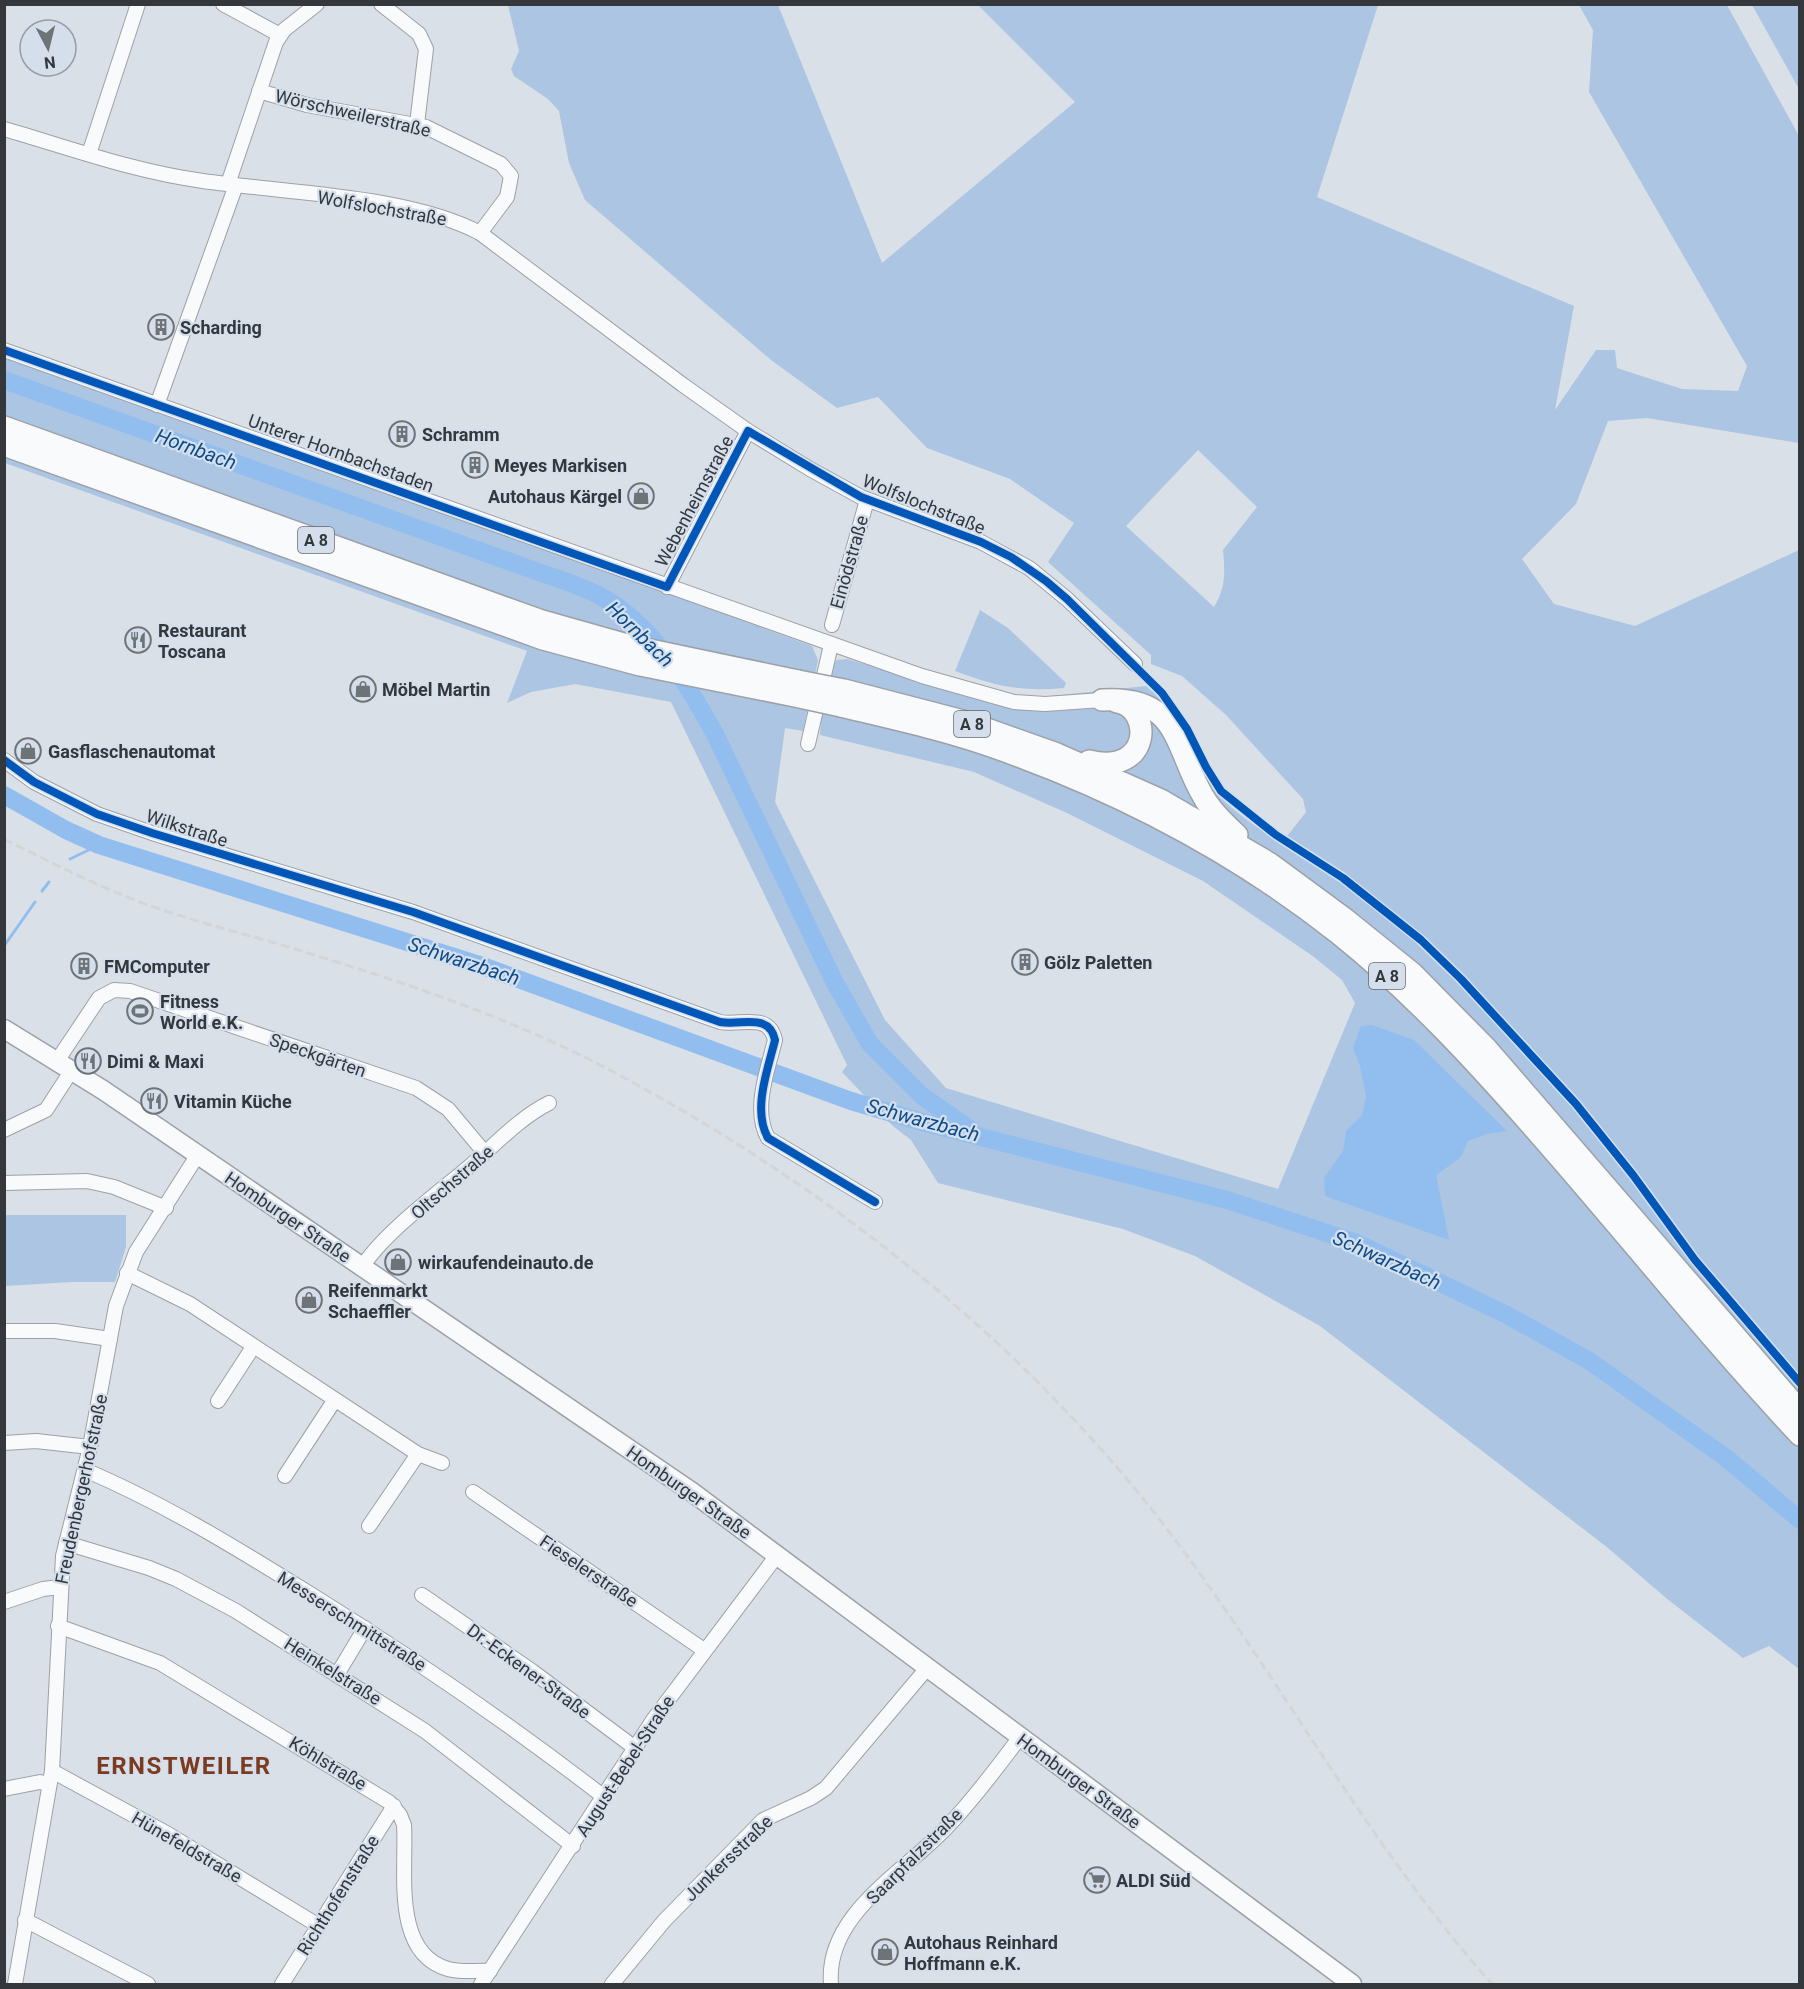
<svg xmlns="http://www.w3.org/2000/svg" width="1804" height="1989" viewBox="0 0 1804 1989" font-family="Roboto,sans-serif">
	<rect width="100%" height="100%" fill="#dae0e7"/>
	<!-- green -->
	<g fill="#abc5e3" fill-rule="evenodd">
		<path d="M 508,5 L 778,5 L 882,263 L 1075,102 L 978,5 L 1378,5 L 1317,197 L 1574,306 L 1555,410 L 1596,350 L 1615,350 L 1617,368 L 1682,389 L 1738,391 L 1747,366 L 1589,92 L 1593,30 L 1579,5 L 1727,5 L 1799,136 L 1799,443 L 1647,418 L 1608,421 L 1576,504 L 1522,559 L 1554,604 L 1635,626 L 1799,550 L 1799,1669 L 1769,1646 L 1743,1658 L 1666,1598 L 1608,1548 L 1320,1326 L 1195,1256 L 1123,1229 L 938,1183 L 911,1140 L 893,1126 L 842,1072 L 847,1065 L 671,702 L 575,684 L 531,692 L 507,703 L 527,651 L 5,463 L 4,358 L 514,538 L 812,646 L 818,660 L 803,731 L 785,728 L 775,802 L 885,1020 L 946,1088 L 1278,1189 L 1355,1003 L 1342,980 L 1314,957 L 1203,881 L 1067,813 L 974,772 L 820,735 L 822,711 L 832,665 L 837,660 L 847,659 L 1013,708 L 1016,695 L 1041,697 L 1146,686 C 1159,697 1170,710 1179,724 C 1192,745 1196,770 1213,789 C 1232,812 1258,827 1281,844 L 1306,812 L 1303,799 L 1226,715 L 1182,676 L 1151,664 L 1151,655 L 1048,562 L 1074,523 L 1010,479 L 927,448 L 878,397 L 837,408 L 771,360 L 585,200 L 569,163 L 559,111 L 548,99 L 514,76 L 511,69 L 519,51 ZM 1198,450 L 1257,507 L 1223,550 C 1225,572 1226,588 1214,607 L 1126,526 Z"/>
		<polygon points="1752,5 1799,5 1799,89"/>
		<path d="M 980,610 L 1008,628 L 1066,683 L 1064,688 C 1020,692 995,686 955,671 Z"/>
		<polygon points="5,1215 126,1215 126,1247 115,1282 72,1282 5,1286"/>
	</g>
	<!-- water -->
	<polygon fill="#92beef" points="1372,1025 1414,1040 1507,1131 1487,1134 1468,1141 1460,1158 1436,1175 1449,1240 1325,1196 1324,1178 1343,1151 1346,1131 1362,1115 1366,1097 1360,1066 1353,1048 1361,1026"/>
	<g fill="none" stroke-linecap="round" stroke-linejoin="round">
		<!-- stream -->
		<g stroke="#92beef" stroke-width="3">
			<polyline points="70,859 99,845"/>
			<polyline points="42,891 49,882"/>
			<polyline points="4,946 35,902"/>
		</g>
		<!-- river -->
		<g stroke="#92beef" stroke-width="18">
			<path d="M 4,380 L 522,566 C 547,576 576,583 600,596 C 653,624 685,681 714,732 L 835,983 L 870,1044 L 922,1096 L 971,1130"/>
			<polyline points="4,795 66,830 99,845 480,965 851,1101 926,1123 1227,1200 1357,1243 1505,1314 1588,1360 1725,1457 1800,1520"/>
		</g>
		<!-- minor casing -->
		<g stroke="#9da1a7" stroke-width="16">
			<g id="minor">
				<polyline points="223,4 280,35"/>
				<polyline points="381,4 419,34 426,49 417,124"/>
				<polyline points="259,91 307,105 426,127 501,164 511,176 507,197 480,233"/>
				<path d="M 4,129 C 70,148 135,172 203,181 C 286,193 408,195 480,233 L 683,385 L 748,431 L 810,469 L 861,497 L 981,542 L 1029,568 L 1067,599 L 1135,664"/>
				<polyline points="89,154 138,4"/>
				<polyline points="228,184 276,42 284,30 317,4"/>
				<polyline points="4,350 922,676 1014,702 1045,704 1102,700"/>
				<polyline points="157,405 236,185"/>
				<polyline points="667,587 748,431"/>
				<polyline points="832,625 867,500"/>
				<polyline points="808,744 831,645"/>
				<path d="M 4,760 L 34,782 L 97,814 L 152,833 L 413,912 L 720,1022 C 741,1026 769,1012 775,1040 C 768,1069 752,1110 768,1138 L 875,1202"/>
				<polyline points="57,1061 99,998 114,990 130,991 416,1088 448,1109 485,1153"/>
				<polyline points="4,1130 46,1110 72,1070"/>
				<polyline points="4,1183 87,1181 114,1187 166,1208"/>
				<path d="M 362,1267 C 385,1232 437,1194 470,1166 C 495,1145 519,1118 549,1103"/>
				<polyline points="127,1273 190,1304 418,1454 442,1463"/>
				<polyline points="4,1331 55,1331 110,1339"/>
				<polyline points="218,1401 253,1347"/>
				<polyline points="4,1443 36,1441 90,1447"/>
				<path d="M 85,1470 C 165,1504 238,1549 312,1595 C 413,1658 510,1724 604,1797"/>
				<polyline points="285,1476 334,1401"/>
				<polyline points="473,1492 704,1650"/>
				<polyline points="369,1526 418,1454"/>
				<polyline points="66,1543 149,1568 176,1579 236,1611 425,1731 573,1846"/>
				<polyline points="422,1595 532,1671 635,1748"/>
				<polyline points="4,1602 43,1589 60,1587"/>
				<path d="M 58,1626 L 160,1663 L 389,1802 L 400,1815 L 404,1825 C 407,1868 391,1953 448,1969 C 462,1973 476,1970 490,1971"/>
				<polyline points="338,1673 365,1628"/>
				<polyline points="52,1771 168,1834 319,1926"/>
				<polyline points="4,1789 40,1782 49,1784"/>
				<polyline points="25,1920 148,1984"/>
				<polyline points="15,1984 52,1771 63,1556 90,1447 116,1306 136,1252 197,1156"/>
				<polyline points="282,1984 394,1806"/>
				<polyline points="481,1984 653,1720 778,1554"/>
				<polyline points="612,1984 664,1921 763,1820 811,1798 826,1788 928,1667"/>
				<path d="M 831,1984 C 825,1914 905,1872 947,1827 C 973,1800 997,1768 1020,1737"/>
			</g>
		</g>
		<!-- major casing -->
		<g stroke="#9da1a7" stroke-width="21">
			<polyline id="major" points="4,1029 103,1090 692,1492 1352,1984"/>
		</g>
		<!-- highway casing -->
		<g stroke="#9da1a7" stroke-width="24">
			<g id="highway">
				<polyline points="4,427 539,620 631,646 798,681"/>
				<polyline points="4,445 543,639 640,665 795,696"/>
				<polyline points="844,690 967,722 1057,754 1161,800 1269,863 1345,919 1412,973 1487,1049 1800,1411"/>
				<path d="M 1102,700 C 1180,695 1174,747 1203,796 C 1211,811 1225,824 1237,835"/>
				<path d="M 841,706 C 895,719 950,731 1002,750 C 1122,793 1238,854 1338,933 C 1413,993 1477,1063 1540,1135 C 1627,1234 1709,1338 1800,1435"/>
				<path d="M 1089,761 C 1152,776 1153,708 1117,702"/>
			</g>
		</g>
		<!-- minor -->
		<use href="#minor" stroke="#f9fafb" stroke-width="14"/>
		<!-- major -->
		<use href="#major" stroke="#f9fafb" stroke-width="18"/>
		<!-- highway -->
		<use href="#highway" stroke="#f9fafb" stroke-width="21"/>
		<!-- rail -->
		<path stroke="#d3d5d7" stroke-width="3" stroke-dasharray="9 4.5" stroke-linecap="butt" d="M 4,839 C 48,861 91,883 137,901 C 188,920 242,933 295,949 C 406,983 518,1020 621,1076 C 836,1192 1036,1351 1182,1549 C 1288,1692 1373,1851 1492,1984"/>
		<!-- highway-bridge casing -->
		<g stroke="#9da1a7" stroke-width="24" stroke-linecap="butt">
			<g id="highway-bridge">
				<polyline points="798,681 844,690"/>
				<polyline points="795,696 841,706"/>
			</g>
		</g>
		<!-- highway-bridge -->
		<use href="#highway-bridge" stroke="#f9fafb" stroke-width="21"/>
		<!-- cycleway casing -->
		<g stroke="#d5dfec" stroke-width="11">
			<g id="cycleway">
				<polyline points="4,350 667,587 748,431 861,497 981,542 1011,557 1046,581 1067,599 1162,693 1187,729 1206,767 1221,791 1276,835 1343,878 1421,940 1461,979 1576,1104 1633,1175 1695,1260 1800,1383"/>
				<path d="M 4,760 L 34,782 L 97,814 L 152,833 L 413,912 L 720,1022 C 741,1026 769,1012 775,1040 C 768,1069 752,1110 768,1138 L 875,1202"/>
			</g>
		</g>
		<!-- cycleway -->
		<use href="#cycleway" stroke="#0057b8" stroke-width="8"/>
	</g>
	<!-- icons -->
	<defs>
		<g id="building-ring" transform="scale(1.35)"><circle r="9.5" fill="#d5dfec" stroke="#6e7378" stroke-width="1.5"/><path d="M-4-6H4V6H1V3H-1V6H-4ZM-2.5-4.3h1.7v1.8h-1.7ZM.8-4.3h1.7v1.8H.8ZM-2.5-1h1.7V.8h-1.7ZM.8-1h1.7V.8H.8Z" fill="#6e7378"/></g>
		<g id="shop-ring" transform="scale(1.35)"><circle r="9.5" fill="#d5dfec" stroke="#6e7378" stroke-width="1.5"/><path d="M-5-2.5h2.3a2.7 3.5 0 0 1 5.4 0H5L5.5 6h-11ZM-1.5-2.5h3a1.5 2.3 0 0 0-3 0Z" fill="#6e7378"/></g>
		<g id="restaurant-ring" transform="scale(1.35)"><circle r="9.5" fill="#d5dfec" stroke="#6e7378" stroke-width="1.5"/><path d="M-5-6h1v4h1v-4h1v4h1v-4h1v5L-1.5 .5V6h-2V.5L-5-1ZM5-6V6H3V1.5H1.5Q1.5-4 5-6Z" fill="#6e7378"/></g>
		<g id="stadium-ring" transform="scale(1.35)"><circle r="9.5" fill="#d5dfec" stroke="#6e7378" stroke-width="1.5"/><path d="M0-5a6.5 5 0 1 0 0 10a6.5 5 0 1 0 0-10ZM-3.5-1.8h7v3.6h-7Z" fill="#6e7378"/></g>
		<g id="supermarket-ring" transform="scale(1.35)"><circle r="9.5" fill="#d5dfec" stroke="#6e7378" stroke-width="1.5"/><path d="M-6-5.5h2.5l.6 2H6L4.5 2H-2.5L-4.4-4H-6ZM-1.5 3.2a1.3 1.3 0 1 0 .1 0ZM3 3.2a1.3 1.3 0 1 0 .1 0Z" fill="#6e7378"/></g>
	</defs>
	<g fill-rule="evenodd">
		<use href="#building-ring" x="161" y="327"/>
		<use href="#building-ring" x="402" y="434"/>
		<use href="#building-ring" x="475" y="465"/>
		<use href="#shop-ring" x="641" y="496"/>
		<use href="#restaurant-ring" x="138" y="640"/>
		<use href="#shop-ring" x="363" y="689"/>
		<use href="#shop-ring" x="28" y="751"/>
		<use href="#building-ring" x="1025" y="962"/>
		<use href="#building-ring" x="84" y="966"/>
		<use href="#stadium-ring" x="140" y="1011"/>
		<use href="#restaurant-ring" x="88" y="1061"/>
		<use href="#restaurant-ring" x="154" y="1101"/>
		<use href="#shop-ring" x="398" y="1262"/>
		<use href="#shop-ring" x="309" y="1300"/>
		<use href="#supermarket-ring" x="1097" y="1880"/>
		<use href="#shop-ring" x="885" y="1952"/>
	</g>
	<g text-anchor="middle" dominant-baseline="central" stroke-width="4.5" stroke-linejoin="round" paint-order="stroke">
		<!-- shield labels -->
		<g fill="#d5dfec" stroke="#646a71" stroke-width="1.5">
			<rect x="298" y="527" width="36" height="26" rx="4.5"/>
			<rect x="954" y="711" width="36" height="26" rx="4.5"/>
			<rect x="1369" y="963" width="36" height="26" rx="4.5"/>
		</g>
		<g font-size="16" font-weight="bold" fill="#34383c">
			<text x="316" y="540">A 8</text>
			<text x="972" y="724">A 8</text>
			<text x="1387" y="976">A 8</text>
		</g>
		<!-- street labels -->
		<g font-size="18" fill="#34383c" stroke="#d5dfec">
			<text transform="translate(353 113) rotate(13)">Wörschweilerstraße</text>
			<text transform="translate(382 208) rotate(10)">Wolfslochstraße</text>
			<text transform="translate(341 453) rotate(20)">Unterer Hornbachstaden</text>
			<text transform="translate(694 501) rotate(-62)">Webenheimstraße</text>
			<text transform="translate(924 504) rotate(22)">Wolfslochstraße</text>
			<text transform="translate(849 562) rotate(-74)">Einödstraße</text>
			<text transform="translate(187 828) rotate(18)">Wilkstraße</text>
			<text transform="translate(318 1055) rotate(19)">Speckgärten</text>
			<text transform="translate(452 1182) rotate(-41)">Oltschstraße</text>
			<text transform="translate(288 1217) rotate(34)">Homburger Straße</text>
			<text transform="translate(81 1489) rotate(-78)">Freudenbergerhofstraße</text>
			<text transform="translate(689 1492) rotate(35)">Homburger Straße</text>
			<text transform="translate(589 1571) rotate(34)">Fieselerstraße</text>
			<text transform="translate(352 1621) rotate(32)">Messerschmittstraße</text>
			<text transform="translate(333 1671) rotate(32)">Heinkelstraße</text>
			<text transform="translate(529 1671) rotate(36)">Dr.-Eckener-Straße</text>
			<text transform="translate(328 1763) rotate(31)">Köhlstraße</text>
			<text transform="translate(625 1766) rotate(-57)">August-Bebel-Straße</text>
			<text transform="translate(1079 1781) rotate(36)">Homburger Straße</text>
			<text transform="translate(187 1847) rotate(30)">Hünefeldstraße</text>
			<text transform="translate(914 1856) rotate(-45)">Saarpfalzstraße</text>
			<text transform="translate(728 1858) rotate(-44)">Junkersstraße</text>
			<text transform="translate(338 1895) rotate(-58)">Richthofenstraße</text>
		</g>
		<!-- poi labels -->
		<g font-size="18" font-weight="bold" fill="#34383c" stroke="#d5dfec" text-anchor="start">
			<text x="180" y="327">Scharding</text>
			<text x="422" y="434">Schramm</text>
			<text x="494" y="465">Meyes Markisen</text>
			<text x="622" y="496" text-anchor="end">Autohaus Kärgel</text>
			<text x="158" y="630">Restaurant<tspan x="158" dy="21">Toscana</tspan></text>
			<text x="382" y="689">Möbel Martin</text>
			<text x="48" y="751">Gasflaschenautomat</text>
			<text x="1044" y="962">Gölz Paletten</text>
			<text x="104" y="966">FMComputer</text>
			<text x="160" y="1001">Fitness<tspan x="160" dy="21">World e.K.</tspan></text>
			<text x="107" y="1061">Dimi &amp; Maxi</text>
			<text x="174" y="1101">Vitamin Küche</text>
			<text x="418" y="1262">wirkaufendeinauto.de</text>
			<text x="328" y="1290">Reifenmarkt<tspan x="328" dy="21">Schaeffler</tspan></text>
			<text x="1116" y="1880">ALDI Süd</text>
			<text x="904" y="1942">Autohaus Reinhard<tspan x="904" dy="21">Hoffmann e.K.</tspan></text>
		</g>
		<!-- water labels -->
		<g font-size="20" font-style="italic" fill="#0b4c8a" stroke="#d5dfec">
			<text transform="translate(196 449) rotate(20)">Hornbach</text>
			<text transform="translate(640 634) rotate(44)">Hornbach</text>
			<text transform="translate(464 961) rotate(18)">Schwarzbach</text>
			<text transform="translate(923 1120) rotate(15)">Schwarzbach</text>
			<text transform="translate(1387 1260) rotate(24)">Schwarzbach</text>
		</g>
		<!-- district labels -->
		<g font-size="24" font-weight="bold" letter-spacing="1.5" fill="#7c3a1f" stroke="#d5dfec">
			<text x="184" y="1766">ERNSTWEILER</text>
		</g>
	</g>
	<!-- border -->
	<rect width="1804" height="1989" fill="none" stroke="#34383c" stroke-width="12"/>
	<!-- north arrow -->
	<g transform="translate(48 48) rotate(173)"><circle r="28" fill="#d5dfec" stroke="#959ca6" stroke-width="1.5"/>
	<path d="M0-4.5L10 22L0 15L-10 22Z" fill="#6e7378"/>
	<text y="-9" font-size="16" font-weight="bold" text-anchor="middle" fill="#34383c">N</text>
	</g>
</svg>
